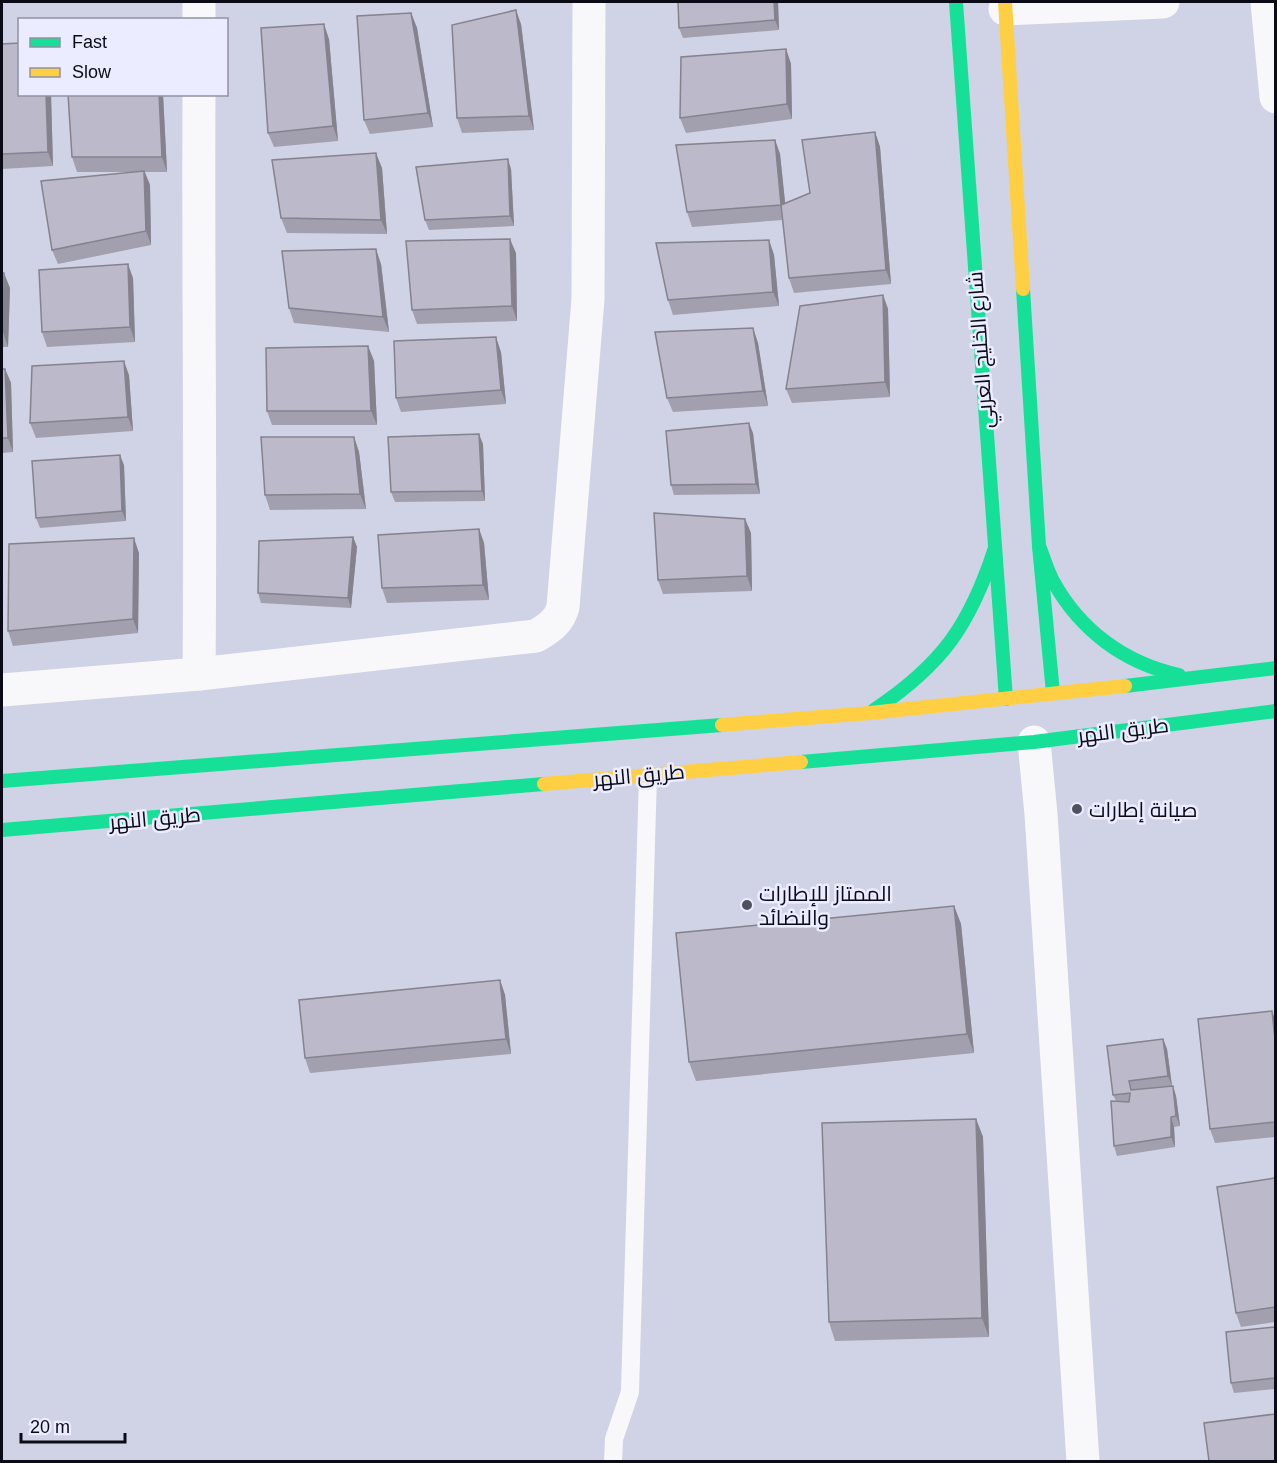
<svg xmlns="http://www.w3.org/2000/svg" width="1277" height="1463" viewBox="0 0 1277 1463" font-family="Arial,Cairo,sans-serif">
	<rect width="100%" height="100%" fill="#d0d2e6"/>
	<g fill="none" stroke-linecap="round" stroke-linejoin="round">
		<!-- lane -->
		<polyline stroke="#f8f8fb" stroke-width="18" points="613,1462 614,1439 630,1392 648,775"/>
		<!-- street -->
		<g stroke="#f8f8fb" stroke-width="33">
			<polyline points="1267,2 1276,97"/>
			<polyline points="1005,9 1163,2"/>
			<polyline points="199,20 199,2"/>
			<path d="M 199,94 C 198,288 201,481 199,674"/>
			<path d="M 2,690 L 199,674 L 536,636 C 549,628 559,622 563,607 L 588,299 L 589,2"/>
			<polyline points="1034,742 1041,814 1083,1462"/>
		</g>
		<!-- fast -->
		<g stroke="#16e098" stroke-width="14">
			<polyline points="956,2 1006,699"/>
			<polyline points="1023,289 1039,546 1053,693"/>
			<path d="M 1039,546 C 1044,558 1047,570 1053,581 C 1080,630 1124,663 1179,675"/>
			<polyline points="1125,686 1276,668"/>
			<path d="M 874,710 C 942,665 970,625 995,548"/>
			<polyline points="801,762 1034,742 1276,711"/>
			<polyline points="2,781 722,725"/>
			<polyline points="2,830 544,784"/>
		</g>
		<!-- slow -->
		<g stroke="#ffcf43" stroke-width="14">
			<polyline points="1005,2 1023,289"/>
			<polyline points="722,725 870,713 1125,686"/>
			<polyline points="544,784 801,762"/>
		</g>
	</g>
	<!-- wall -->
	<g fill="#a2a0ae">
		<polygon points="678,2 778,2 779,30 683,38 679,28"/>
		<polygon points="411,13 417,28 433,127 370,134 364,120"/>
		<polygon points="521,24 534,130 462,133 457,118"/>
		<polygon points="329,39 338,141 274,147 268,133"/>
		<polygon points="2,44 20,94 51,94 53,166 2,169"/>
		<polygon points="786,49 791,64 792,119 686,133 680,118"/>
		<polygon points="163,94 167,172 145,172 150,185 151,245 58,264 52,250 131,172 77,172 72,157"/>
		<polygon points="875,132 880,147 891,284 794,293 789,278 783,220 692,227 687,212 775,140 780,154 785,204 810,193"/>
		<polygon points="382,168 387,234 287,233 281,218"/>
		<polygon points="511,169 514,226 429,230 425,220"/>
		<polygon points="769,240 774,255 779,306 673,315 668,300"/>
		<polygon points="516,253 517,321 417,324 412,310"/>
		<polygon points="381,264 389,332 294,323 289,308"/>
		<polygon points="2,273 10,288 8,347 2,347"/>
		<polygon points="133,278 135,342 47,347 42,332"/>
		<polygon points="883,295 888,309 890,397 792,403 786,389"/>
		<polygon points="753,328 758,343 768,406 673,412 667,398"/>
		<polygon points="368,346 374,361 377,425 272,425 267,411"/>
		<polygon points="501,352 506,404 401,412 396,398"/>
		<polygon points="2,369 5,369 11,383 13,452 2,453"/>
		<polygon points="129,375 133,431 36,438 30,423"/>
		<polygon points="753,433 760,494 674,495 671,485"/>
		<polygon points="354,437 359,452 366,509 270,510 265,495"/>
		<polygon points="483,444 485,501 395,502 391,492"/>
		<polygon points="124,465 126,521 40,528 36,518"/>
		<polygon points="745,519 751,533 752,591 663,594 658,580"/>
		<polygon points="479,529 484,543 489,600 387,603 382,588"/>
		<polygon points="353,537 357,547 351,608 261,603 258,593"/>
		<polygon points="139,553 138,633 13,646 8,631"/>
		<polygon points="954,906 961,924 974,1053 696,1081 689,1062"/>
		<polygon points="500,980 505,995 511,1054 310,1073 305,1058"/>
		<polygon points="1275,1019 1275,1137 1215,1143 1210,1129"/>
		<polygon points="1163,1039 1167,1049 1172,1086 1176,1096 1180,1126 1174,1127 1175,1147 1117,1156 1114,1146 1116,1101 1113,1095"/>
		<polygon points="976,1119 983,1137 989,1337 835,1341 829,1322"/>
		<polygon points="1275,1178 1275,1322 1241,1327 1236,1313"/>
		<polygon points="1275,1327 1275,1389 1234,1393 1231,1383"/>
	</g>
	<!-- shaded-wall -->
	<g fill="#84828d">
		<polygon points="774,2 778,2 779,30 775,20"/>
		<polygon points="516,10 521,24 534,130 529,116"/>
		<polygon points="411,13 417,28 433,127 428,113"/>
		<polygon points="324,24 329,39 338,141 333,126"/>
		<polygon points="786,49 791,64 792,119 787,104"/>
		<polygon points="46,94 51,94 53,166 48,152"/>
		<polygon points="159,94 163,94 167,172 162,157"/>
		<polygon points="875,132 880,147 891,284 886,270"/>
		<polygon points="775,140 780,154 787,220 781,205"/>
		<polygon points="376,153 382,168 387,234 381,220"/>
		<polygon points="508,159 511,169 514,226 510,216"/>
		<polygon points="144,171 150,185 151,245 146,231"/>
		<polygon points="510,239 516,253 517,321 512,306"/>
		<polygon points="769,240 774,255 779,306 773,292"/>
		<polygon points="376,249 381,264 389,332 383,317"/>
		<polygon points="128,264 133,278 135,342 130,327"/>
		<polygon points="4,273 10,288 8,347 3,332"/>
		<polygon points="883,295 888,309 890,397 885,382"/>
		<polygon points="753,328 758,343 768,406 763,391"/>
		<polygon points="496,337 501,352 506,404 501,390"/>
		<polygon points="368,346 374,361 377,425 371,411"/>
		<polygon points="124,361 129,375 133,431 128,417"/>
		<polygon points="5,369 11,383 13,452 8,438"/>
		<polygon points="749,423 753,433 760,494 756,484"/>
		<polygon points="479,434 483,444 485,501 482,491"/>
		<polygon points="354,437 359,452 366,509 360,494"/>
		<polygon points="120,455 124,465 126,521 122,511"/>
		<polygon points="745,519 751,533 752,591 747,576"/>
		<polygon points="479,529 484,543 489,600 483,585"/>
		<polygon points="353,537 357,547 351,608 348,598"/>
		<polygon points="134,538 139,553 138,633 133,619"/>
		<polygon points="954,906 961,924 974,1053 967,1034"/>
		<polygon points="500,980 505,995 511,1054 506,1039"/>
		<polygon points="1272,1011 1275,1019 1275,1039"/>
		<polygon points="1163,1039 1167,1049 1172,1086 1168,1076"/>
		<polygon points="1173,1086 1176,1096 1180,1126 1176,1116"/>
		<polygon points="1171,1117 1174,1127 1175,1147 1171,1137"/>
		<polygon points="976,1119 983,1137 989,1337 982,1318"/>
	</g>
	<!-- building -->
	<g fill="#bcbaca" stroke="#84828d" stroke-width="1.5">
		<polygon points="678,2 774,2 775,20 679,28"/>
		<polygon points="516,10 529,116 457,118 452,25"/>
		<polygon points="411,13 428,113 364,120 357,16"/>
		<polygon points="324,24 333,126 268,133 261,28"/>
		<polygon points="20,43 20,94 46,94 48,152 2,154 2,44"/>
		<polygon points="786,49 787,104 680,118 681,57"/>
		<polygon points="68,94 159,94 162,157 72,157"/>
		<polygon points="875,132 886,270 789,278 781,205 810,193 802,140"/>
		<polygon points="775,140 781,205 687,212 676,145"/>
		<polygon points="376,153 381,220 281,218 272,160"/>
		<polygon points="508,159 510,216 425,220 416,167"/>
		<polygon points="144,171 146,231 52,250 41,181"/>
		<polygon points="510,239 512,306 412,310 406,241"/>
		<polygon points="769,240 773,292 668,300 656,243"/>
		<polygon points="376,249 383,317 289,308 282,251"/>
		<polygon points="128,264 130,327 42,332 39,270"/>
		<polygon points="2,273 4,273 3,332 2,332"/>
		<polygon points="883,295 885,382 786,389 800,306"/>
		<polygon points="753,328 763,391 667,398 655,332"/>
		<polygon points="496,337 501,390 396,398 394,341"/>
		<polygon points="368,346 371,411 267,411 266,348"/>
		<polygon points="124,361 128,417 30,423 32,366"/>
		<polygon points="2,369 5,369 8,438 2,438"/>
		<polygon points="749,423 756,484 671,485 666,431"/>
		<polygon points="479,434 482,491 391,492 388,437"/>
		<polygon points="261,437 354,437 360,494 265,495"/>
		<polygon points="120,455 122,511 36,518 32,461"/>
		<polygon points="654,513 745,519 747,576 658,580"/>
		<polygon points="479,529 483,585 382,588 378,535"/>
		<polygon points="353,537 348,598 258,593 259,541"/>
		<polygon points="134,538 133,619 8,631 9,544"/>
		<polygon points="954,906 967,1034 689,1062 676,933"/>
		<polygon points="500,980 506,1039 305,1058 299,1000"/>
		<polygon points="1272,1011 1275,1039 1275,1122 1210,1129 1198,1019"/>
		<polygon points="1163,1039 1168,1076 1129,1081 1131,1090 1173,1086 1176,1116 1171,1117 1171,1137 1114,1146 1111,1101 1129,1102 1130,1093 1113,1095 1107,1046"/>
		<polygon points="976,1119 982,1318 829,1322 822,1123"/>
		<polygon points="1275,1178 1275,1307 1236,1313 1217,1187"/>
		<polygon points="1275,1327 1275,1378 1231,1383 1226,1332"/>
		<polygon points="1275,1414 1275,1461 1209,1461 1204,1423"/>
	</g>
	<!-- markers -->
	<g fill="#50515f" stroke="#ebecff" stroke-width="2">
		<circle cx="1077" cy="809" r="6"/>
		<circle cx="747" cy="905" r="6"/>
	</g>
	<g text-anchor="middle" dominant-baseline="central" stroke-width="5" stroke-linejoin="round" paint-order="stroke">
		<!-- street labels -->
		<g font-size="21" fill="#0b0b17" stroke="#ebecff">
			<text transform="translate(980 350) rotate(-94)">شارع الخليج العربي</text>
			<text transform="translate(1123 730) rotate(-7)">طريق النهر</text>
			<text transform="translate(639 775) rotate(-5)">طريق النهر</text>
			<text transform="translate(155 818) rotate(-5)">طريق النهر</text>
		</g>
		<!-- poi labels -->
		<g font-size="21" fill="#0b0b17" stroke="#ebecff" text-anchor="start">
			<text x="1089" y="809">صيانة إطارات</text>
			<text x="759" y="893">الممتاز للإطارات<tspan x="759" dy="24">والنضائد</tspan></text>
		</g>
	</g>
	<!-- border -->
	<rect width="1277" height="1463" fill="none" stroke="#0b0b17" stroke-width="6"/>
	<!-- legend -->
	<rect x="18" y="18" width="210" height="78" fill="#ebecff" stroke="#9192a2" stroke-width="1.5"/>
	<rect x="30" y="38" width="30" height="9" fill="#16e098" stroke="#9192a2" stroke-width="1.5"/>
	<text x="72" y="48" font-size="18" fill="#0b0b17">Fast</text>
	<rect x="30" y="68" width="30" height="9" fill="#ffcf43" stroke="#9192a2" stroke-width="1.5"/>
	<text x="72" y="78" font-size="18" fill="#0b0b17">Slow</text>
	<!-- scale -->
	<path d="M21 1433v9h104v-9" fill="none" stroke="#0b0b17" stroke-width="3"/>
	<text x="30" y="1433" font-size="18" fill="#0b0b17" stroke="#ebecff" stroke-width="4.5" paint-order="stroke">20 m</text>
</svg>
